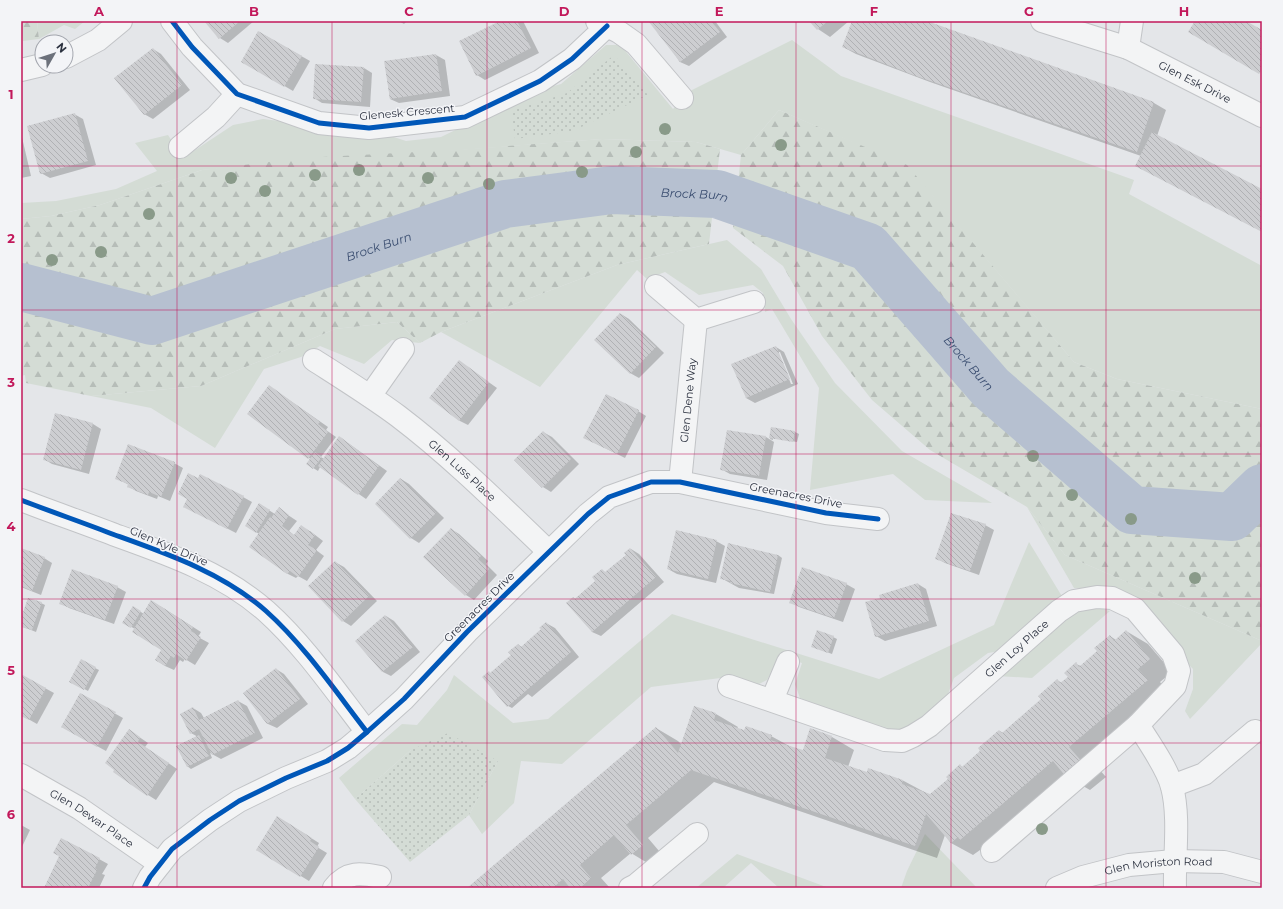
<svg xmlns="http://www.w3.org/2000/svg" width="1283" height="909" viewBox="0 0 1283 909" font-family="Montserrat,sans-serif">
	<defs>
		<pattern id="forest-firs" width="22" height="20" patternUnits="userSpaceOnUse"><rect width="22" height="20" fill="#d4dcd5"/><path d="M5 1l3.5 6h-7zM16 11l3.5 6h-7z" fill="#b6bdb8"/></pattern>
		<pattern id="park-dots" width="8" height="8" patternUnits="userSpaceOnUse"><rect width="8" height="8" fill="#d4dcd5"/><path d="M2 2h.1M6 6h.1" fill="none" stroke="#b6bdb8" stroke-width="1.8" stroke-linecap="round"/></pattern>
		<pattern id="building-back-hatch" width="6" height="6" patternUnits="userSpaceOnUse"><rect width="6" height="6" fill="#cdced1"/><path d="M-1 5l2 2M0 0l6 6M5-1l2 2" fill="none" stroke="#b0b1b4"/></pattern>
	</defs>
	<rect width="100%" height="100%" fill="#e4e6e9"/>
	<!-- green -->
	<g fill="#d4dcd5">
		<polygon points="37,21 85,21 75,29 64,25 39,39"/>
		<polygon points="792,40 841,76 1134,180 1129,194 1262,266 1262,409 1117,379 1074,362 907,166 779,110 741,155 696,142 602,139 202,170 100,205 51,216 21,219 21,203 56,201 116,189 157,171 135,143 168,135 183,158 233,125 263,119 385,134 406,141 441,137 535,91 561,84 606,45 617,45 623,48 673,109 692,90"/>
		<polygon points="727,240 761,269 791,319 835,383 902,451 992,503 925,500 893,474 810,490 819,388 772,309 765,312 763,293 753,285 699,295 665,272 647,279 637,270 540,387 441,332 617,265"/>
		<polygon points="397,322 420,343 392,340 364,364 320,346 301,357 264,369 215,448 151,408 91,396 201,386 335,329"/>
		<polygon points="1027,507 1065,555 1262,641 1262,643 1190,719 1185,711 1193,689 1193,669 1119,592 1074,588"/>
		<polygon points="1029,542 1063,598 1007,650 988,653 954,678 947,697 905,732 888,732 800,698 795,684 802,663 780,656 767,680 757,685 728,677 651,687 562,764 521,761 514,803 482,834 469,815 498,761 411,750 355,799 339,778 402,724 417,725 447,690 454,675 513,723 548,719 672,614 879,679 994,625"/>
		<polygon points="1084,604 1110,611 1032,678 996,676"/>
		<polygon points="925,834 977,888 901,888 907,871"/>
		<polygon points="737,854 829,888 779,888 751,863 723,888 696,888"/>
	</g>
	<!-- forest -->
	<g fill="url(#forest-firs)">
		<polygon points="21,21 37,21 39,39 23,41"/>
		<polygon points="779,110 907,165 1074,362 1117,379 1262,409 1262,641 1065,555 1027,507 930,450 872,400 822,336 783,266 733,228 741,155"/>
		<polygon points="602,139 696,142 720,149 709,244 617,265 441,332 420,343 397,322 335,329 201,386 91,396 26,383 25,375 21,376 21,219 51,216 100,205 202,170 303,158 455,150"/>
	</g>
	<!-- park -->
	<g fill="url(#park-dots)">
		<polygon points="614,55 648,95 573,131 515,139 511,111 567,93"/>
		<polygon points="448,733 498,761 469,815 410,862 355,799 411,750"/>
	</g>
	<!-- shadow -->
	<g fill="#0003" fill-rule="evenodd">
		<polygon points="206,21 254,21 228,43 220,38"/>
		<polygon points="399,21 407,21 404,24"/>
		<polygon points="502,21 523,21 539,53 485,80 477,75"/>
		<polygon points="652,21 715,21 727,37 689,66 680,62"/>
		<polygon points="811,21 849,21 830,37 818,29"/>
		<polygon points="853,21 924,21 1154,103 1166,110 1157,136 1262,190 1262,231 1136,166 1141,156 930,82 856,54 843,47"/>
		<polygon points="259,32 310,61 293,91 242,61"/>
		<polygon points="153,49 161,54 190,90 153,119 144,114"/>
		<polygon points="436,55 445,60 450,96 399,103 390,99 385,62"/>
		<polygon points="364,68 372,73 370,107 322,103 314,98"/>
		<polygon points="74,114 83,119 96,165 50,178 41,173"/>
		<polygon points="21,133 31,176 21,178"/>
		<polygon points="621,314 629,319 664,353 639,378 630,373"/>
		<path d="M 776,347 L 784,352 L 798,384 L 755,403 L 746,398 ZM 778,352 L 780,352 L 793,384 L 791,384 Z"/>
		<polygon points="459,361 497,388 468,425 460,421 431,398"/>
		<polygon points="269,386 328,427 326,430 336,437 321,457 324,459 348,443 387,471 366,499 320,467 318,471 307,464 311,459 309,458"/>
		<polygon points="638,411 646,416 625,458 593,442"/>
		<polygon points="56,414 93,424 101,429 89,474 52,464 44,459"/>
		<polygon points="772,428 795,432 799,434 797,442 773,438 773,440 770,439"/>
		<polygon points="543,432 552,437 579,464 551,492 543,487 515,460"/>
		<polygon points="766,437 774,442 767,480 730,474 721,469"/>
		<polygon points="174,463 183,468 170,501 158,496 157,499 136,491 128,486 129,485 116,478"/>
		<polygon points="401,479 409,484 444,518 419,543 411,538 376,504"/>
		<polygon points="243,497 252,502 236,533 193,511"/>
		<polygon points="259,504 275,514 279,509 297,521 289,531 295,536 310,531 323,541 316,550 324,556 307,581 298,576 296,578 288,574 250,547 259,534 246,525"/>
		<polygon points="985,525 994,530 979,575 945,563 936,558"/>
		<polygon points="451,529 459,534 488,561 486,564 497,575 474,600 466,595"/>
		<polygon points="716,541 725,546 716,583 677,574 668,569"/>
		<polygon points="631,549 639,554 664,582 601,636 592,632 575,599 596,581 602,570 606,573 627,555"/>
		<polygon points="21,550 44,558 52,563 41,595 21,587"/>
		<polygon points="778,555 782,558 774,594 739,588 721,578"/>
		<polygon points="335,562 344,567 377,601 351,626 343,621"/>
		<polygon points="846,584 855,589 843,622 799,607 790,602"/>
		<polygon points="918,584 926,589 937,626 885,641 876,636"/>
		<polygon points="117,587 126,592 114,624 69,608 61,603"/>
		<polygon points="41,603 45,605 36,632 21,626 21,621"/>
		<polygon points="160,606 201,632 198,637 209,643 195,665 185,659 183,662 180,660 174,670 165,666 156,660 162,650 135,629 123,622 133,607 144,614"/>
		<polygon points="386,616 394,621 420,652 391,676 383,672 357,641"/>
		<polygon points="546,623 555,628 579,657 532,697 528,694 512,708 508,706 491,674 512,656 518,645 522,647 543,629"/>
		<polygon points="1126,631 1148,644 1172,672 1160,682 1169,693 1091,760 1106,777 1090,790 1069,778 983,852 980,850 973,855 951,843 945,835 937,858 714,782 648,838 665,858 654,867 631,853 601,878 610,888 468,888 656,728 678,741 682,745 716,714 738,727 737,729 771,736 793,748 803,752 832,737 854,750 848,767 867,774 902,780 930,795 949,779 960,766 963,767 981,751 1000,731 1003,733 1043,699 1057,680 1062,683 1069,677 1076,664 1081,666 1099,651 1110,636 1116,640"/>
		<polygon points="833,637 837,639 832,654 816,648"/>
		<polygon points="81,661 99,670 88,691 70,681"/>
		<polygon points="276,669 284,674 308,704 277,728 268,724 245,693"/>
		<polygon points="21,675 54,693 37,724 21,715"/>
		<polygon points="80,694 123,718 106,751 62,727"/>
		<polygon points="238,701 247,706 263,738 221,759 210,753 212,758 191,769 187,766 198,737 191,733 193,708 201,713 204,718"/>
		<polygon points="129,730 148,743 145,747 177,769 156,800 148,795"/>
		<polygon points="286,822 319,843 317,847 327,853 309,881 257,849"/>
		<polygon points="21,825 30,830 21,849"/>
		<polygon points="99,859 108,864 102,874 105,875 99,888 45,888"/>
	</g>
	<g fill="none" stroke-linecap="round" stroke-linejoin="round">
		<!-- river -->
		<path stroke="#b6c0d0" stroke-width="48" id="s1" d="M 21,287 L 152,321 L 505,204 L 612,190 L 717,194 L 868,247 L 991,388 L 1132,510 L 1232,517 L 1262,488"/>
	</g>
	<!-- building -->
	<g fill="url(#building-back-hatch)">
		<polygon points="204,21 240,21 219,39"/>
		<polygon points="500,21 517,21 531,48 476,76 459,41"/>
		<polygon points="651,21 711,21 720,32 680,62 649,22"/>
		<polygon points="809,21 828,21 817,30"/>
		<polygon points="852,21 927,21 1154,102 1137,152 916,76 842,47"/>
		<polygon points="1195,21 1246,21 1262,30 1262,70 1259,74 1188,32"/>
		<polygon points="258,31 302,56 284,87 241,62"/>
		<polygon points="153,48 182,85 144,115 114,78"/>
		<polygon points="436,54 442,91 390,99 384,61"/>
		<polygon points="315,64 364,67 361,102 313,99"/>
		<polygon points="75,113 88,161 40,174 27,126"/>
		<polygon points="1152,132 1262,189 1262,232 1135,166"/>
		<polygon points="620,313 656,347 630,374 594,340"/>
		<polygon points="776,346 790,379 746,398 731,364"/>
		<polygon points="459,360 489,382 459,421 429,398"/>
		<polygon points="269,385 320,422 318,424 328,432 308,459 247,414"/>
		<polygon points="606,394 639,410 617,454 583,438"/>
		<polygon points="55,413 93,423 81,470 43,460"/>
		<polygon points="771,427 795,431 793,442 769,438"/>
		<polygon points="727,430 766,436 759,476 720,470"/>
		<polygon points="543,431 571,459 542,488 514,460"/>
		<polygon points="339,436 379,466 358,495 318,466"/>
		<polygon points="128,444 175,462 161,497 149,492 148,495 127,487 128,484 115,479"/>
		<polygon points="315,452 322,457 313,469 306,464"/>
		<polygon points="188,473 198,478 200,474 244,496 227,529 183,507 187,499 178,494"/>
		<polygon points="400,478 436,513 410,539 375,504"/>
		<polygon points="259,503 270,510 256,533 245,526"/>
		<polygon points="279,507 289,515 282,526 294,535 301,525 315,535 308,545 317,550 298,577 290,571 287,574 249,547 270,517 271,518"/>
		<polygon points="951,513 986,524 970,571 935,559"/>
		<polygon points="451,528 481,556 478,559 489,569 465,596 423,557"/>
		<polygon points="676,530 717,540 708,579 667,569"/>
		<polygon points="728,543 778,555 770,592 730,583 731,581 720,579"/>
		<polygon points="21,548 45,557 32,591 21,586"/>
		<polygon points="630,548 656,577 592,632 566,603 573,597 575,599 595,581 592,577 602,569 605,572 626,555 624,553"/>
		<polygon points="335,561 369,596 342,622 308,586"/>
		<polygon points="802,567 847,583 834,618 789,603"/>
		<polygon points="72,569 118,586 105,620 59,604"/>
		<polygon points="918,583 929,621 875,637 865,602 880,598 879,595"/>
		<polygon points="28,598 42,602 32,630 21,627 21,618"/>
		<polygon points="151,600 193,627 191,631 201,637 186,661 176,654 174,658 171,656 165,666 155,660 161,650 132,632"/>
		<polygon points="133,606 141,611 131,628 122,623"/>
		<polygon points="385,615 413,647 382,672 355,641"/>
		<polygon points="546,622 571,652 507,707 482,677 489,671 490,673 511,655 508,652 518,644 521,647 541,629 539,628"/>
		<polygon points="817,630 834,636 828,653 811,647"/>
		<polygon points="1126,630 1150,659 1138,669 1148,680 1069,747 1084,764 1067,778 1053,761 960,840 958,837 951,843 926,814 915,846 691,770 626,825 643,845 631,855 614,835 580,865 591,878 580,888 570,888 563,879 553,888 467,888 656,727 678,753 694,706 716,713 714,720 744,730 746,726 772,735 770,740 803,750 810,728 832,736 825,758 867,772 868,768 903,780 902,784 930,794 948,779 946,777 960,764 962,767 980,751 978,748 999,730 1002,733 1041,699 1038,696 1057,679 1060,683 1068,677 1064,673 1076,662 1079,667 1097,651 1094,648 1110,635 1114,641"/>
		<polygon points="81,659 96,667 84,690 69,682"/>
		<polygon points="276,668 300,699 267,724 243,693"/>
		<polygon points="21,674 46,688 29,720 21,716"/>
		<polygon points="80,693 116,712 97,747 61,727"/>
		<polygon points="238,700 255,733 212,755 199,729 190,734 180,714 193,707 199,720"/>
		<polygon points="129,729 140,737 138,742 169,763 147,796 113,772 114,770 105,763"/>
		<polygon points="199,735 209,756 187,767 176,746"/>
		<polygon points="277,816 312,838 310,841 319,847 300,877 256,850"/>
		<polygon points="61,838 100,858 95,868 97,870 88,888 44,888 59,856 53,853"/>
	</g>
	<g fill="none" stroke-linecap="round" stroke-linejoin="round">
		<!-- minor casing -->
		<g stroke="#c2c4c7" stroke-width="24">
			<g id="minor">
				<polyline points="172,21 192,47 237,94 319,123 369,128 465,117 540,81 572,59 607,26"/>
				<polyline points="597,21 619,32 636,44 682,98"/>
				<path id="s2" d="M 1042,21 L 1128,48 L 1262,116"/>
				<polyline points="1128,48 1132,21"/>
				<polyline points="66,57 98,40 121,21"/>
				<polyline points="21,70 42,65"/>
				<polyline points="180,147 216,117 237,94"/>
				<polyline points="656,286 696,320 754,302"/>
				<path id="s3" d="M 314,360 C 342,378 371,396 398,416 C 452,457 500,505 549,552"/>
				<polyline points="370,396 403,349"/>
				<path id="s4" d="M 680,482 L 696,320"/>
				<path d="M 21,500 C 52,512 84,523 115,535 C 168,554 223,573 266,611 C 304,645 336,692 367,732"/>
				<path id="s5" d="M 729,686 L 885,740 L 902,741 L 913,736 L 929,726 L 1059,611 L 1074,601 L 1097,597 L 1112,598 L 1135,609 L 1173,654 L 1179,671 L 1175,686 L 1138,725 C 1148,741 1168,769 1172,787 C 1180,817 1174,857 1175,888"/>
				<polyline points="772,700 788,662"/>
				<path id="s6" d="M 21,775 L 79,808 L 160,864"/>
				<polyline points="1172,786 1204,774 1255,731"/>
				<polyline points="992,851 1138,725"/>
				<polyline points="144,888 150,877 172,849 210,820 239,801 286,778 327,761 348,748 367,732 404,699 467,632 549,552 588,514 609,497 651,482 680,482 826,513 878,519"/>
				<path d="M 334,888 C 347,871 361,873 380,877"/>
				<polyline points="630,888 636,885 697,834"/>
				<path id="s7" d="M 1057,888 L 1083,877 L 1129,865 L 1174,861 L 1224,862 L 1262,872"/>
			</g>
		</g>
		<!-- minor -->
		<use href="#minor" stroke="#f3f4f5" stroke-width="22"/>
		<!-- cycleway casing -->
		<g stroke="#f3f4f7" stroke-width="8">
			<g id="cycleway">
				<polyline points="172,21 192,47 237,94 319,123 369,128 465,117 540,81 572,59 607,26"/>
				<path d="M 21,500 C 52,512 84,523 115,535 C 168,554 223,573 266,611 C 304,645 336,692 367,732"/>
				<polyline points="144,888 150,877 172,849 210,820 239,801 286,778 327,761 348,748 367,732 404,699 467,632 549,552 588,514 609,497 651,482 680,482 826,513 878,519"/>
			</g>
		</g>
		<!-- cycleway -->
		<use href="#cycleway" stroke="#0057b8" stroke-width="5"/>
	</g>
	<!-- trees -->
	<g fill="#899a89">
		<circle cx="665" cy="129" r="6"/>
		<circle cx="781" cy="145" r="6"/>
		<circle cx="636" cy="152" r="6"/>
		<circle cx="359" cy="170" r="6"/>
		<circle cx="582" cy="172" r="6"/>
		<circle cx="315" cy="175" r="6"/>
		<circle cx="231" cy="178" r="6"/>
		<circle cx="428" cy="178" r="6"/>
		<circle cx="489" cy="184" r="6"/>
		<circle cx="265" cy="191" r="6"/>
		<circle cx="149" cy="214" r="6"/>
		<circle cx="101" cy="252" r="6"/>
		<circle cx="52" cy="260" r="6"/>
		<circle cx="1033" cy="456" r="6"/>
		<circle cx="1072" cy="495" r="6"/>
		<circle cx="1131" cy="519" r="6"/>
		<circle cx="1195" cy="578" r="6"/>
		<circle cx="1042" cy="829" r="6"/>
	</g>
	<!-- grid -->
	<path fill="none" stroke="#c2185b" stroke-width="1" stroke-opacity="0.55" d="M 177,21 L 177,888M 332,21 L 332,888M 487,21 L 487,888M 642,21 L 642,888M 796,21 L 796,888M 951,21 L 951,888M 1106,21 L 1106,888M 21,166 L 1262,166M 21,310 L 1262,310M 21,454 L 1262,454M 21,599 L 1262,599M 21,743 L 1262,743"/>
	<g text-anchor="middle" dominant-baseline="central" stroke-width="3" stroke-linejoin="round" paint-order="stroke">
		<!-- street labels -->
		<g font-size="11" fill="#2c3240" stroke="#f3f4f7">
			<text stroke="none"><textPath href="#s2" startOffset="165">Glen Esk Drive</textPath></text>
			<text transform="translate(407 112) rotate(-5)">Glenesk Crescent</text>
			<text stroke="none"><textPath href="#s4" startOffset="82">Glen Dene Way</textPath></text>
			<text stroke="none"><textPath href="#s3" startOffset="185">Glen Luss Place</textPath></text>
			<text transform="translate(796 495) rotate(11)">Greenacres Drive</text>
			<text transform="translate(169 546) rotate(23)">Glen Kyle Drive</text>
			<text transform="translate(479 607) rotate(-45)">Greenacres Drive</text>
			<text stroke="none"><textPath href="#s5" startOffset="330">Glen Loy Place</textPath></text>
			<text stroke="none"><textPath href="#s6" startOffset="83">Glen Dewar Place</textPath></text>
			<text stroke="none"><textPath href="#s7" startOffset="105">Glen Moriston Road</textPath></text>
		</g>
		<!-- water labels -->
		<g font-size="12" font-style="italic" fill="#3a4d70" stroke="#f3f4f7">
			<text stroke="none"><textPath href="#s1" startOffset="698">Brock Burn</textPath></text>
			<text stroke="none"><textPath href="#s1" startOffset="374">Brock Burn</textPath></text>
			<text stroke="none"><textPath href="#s1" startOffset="1034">Brock Burn</textPath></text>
		</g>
	</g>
	<!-- border -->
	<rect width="1283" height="909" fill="none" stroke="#f3f4f7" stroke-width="44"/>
	<!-- north arrow -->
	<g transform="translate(54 54) rotate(51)"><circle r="19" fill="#f3f4f7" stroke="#a3a6ae"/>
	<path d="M0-3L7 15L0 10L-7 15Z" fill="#6c717b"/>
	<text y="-6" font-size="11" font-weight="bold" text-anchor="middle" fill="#2c3240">N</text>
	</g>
	<rect x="22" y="22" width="1239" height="865" fill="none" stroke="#c2185b" stroke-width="1.5"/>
	<g font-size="13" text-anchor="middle" font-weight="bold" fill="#c2185b">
		<text x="99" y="16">A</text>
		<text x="254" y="16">B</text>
		<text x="409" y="16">C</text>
		<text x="564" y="16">D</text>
		<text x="719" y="16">E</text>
		<text x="874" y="16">F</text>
		<text x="1029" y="16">G</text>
		<text x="1184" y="16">H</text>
		<text x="11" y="99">1</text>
		<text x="11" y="243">2</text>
		<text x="11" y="387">3</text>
		<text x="11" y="531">4</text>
		<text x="11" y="675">5</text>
		<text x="11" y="819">6</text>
	</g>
</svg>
